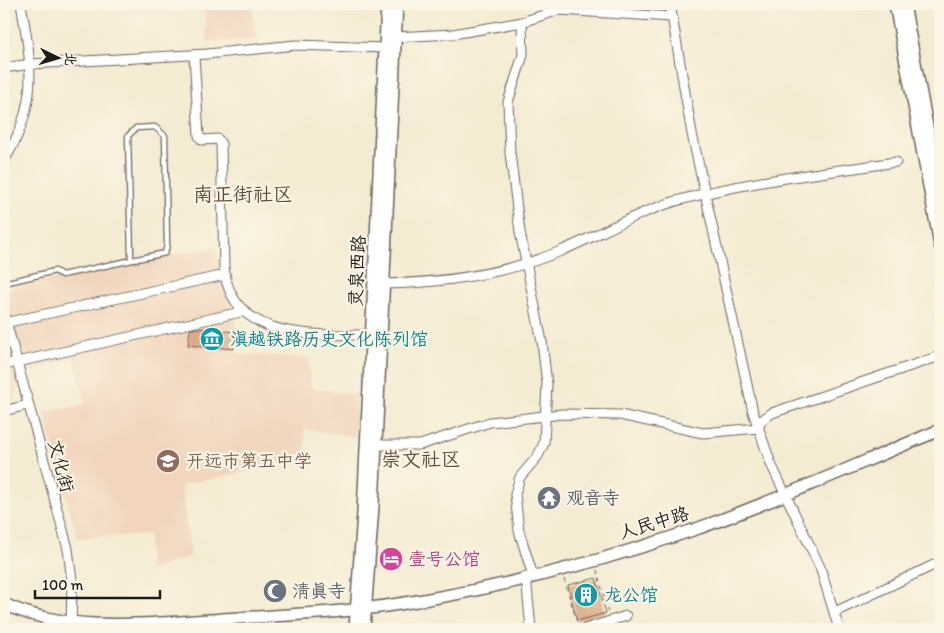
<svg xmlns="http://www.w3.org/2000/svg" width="944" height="633" viewBox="0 0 944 633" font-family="Itim,'LXGW WenKai TC',sans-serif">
	<rect width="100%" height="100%" fill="#fcf5e5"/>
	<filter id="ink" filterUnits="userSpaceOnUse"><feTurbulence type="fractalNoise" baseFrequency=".02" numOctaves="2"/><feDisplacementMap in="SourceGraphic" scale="10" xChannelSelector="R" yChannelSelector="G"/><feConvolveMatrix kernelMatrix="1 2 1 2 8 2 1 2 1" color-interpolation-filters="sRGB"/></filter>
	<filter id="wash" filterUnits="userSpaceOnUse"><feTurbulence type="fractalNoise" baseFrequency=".0096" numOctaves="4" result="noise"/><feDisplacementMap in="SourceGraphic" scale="20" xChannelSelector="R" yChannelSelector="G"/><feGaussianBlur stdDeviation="1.12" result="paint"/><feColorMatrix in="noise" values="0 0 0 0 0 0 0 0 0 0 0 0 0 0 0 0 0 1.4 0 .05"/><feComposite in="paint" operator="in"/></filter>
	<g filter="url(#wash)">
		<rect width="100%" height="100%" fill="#f5ebd3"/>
		<!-- built -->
		<g fill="#f1d5bd">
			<polygon points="204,4 252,4 255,39 207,42"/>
			<polygon points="216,247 237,330 235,352 240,354 309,358 311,388 357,395 356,437 304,429 306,452 252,470 181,485 191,556 148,571 149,535 77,538 44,412 86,404 74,358 28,371 13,400 4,403 4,289 123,264"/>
		</g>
		<g id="blocks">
			<!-- building -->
			<g fill="#dba880">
				<polygon points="196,328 235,332 234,349 188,345 190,330"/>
				<polygon points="596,578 606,613 577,621 568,585"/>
			</g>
		</g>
	</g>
	<g filter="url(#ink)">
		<use href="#blocks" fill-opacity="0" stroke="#68645c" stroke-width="1"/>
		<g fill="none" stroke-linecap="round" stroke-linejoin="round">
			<!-- lane casing -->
			<g stroke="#68645c" stroke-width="7">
				<polyline id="lane" points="4,283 55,271 62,275 165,253 167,245 165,136 155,127 136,128 128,136 131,258"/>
			</g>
			<!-- street casing -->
			<g stroke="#68645c" stroke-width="11">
				<g id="street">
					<polyline points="670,4 692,134 753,412 771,464 820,567 839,629"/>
					<polyline points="522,22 523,55 508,102 510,153 520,232 542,342 547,384 544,443 538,456 520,477 515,494 519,531 533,576"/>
					<polyline points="395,37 453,34 522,22 559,10 672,17"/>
					<path d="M 194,55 L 199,136 L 202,140 L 218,139 L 221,144 L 224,267 C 231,343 316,334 372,335"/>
					<polyline points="4,68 31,64 207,54 296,45 385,48"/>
					<path d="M 4,161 C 39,104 32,66 21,4"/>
					<path d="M 383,284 C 444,283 505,274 561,251 C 600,234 636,213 676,201 C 747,181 823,173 896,162"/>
					<polyline points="4,314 68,549 72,581 71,629"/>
					<polyline points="4,323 225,275"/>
					<polyline points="4,365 245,311"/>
					<polyline points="4,411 27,405"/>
					<polyline points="376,445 420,445 490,422 562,414 620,415 703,433 758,428 762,420 772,413 940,356"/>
					<polyline points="526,577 531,629"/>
					<polyline points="835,612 940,562"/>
					<polyline points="585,629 626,616"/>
				</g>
			</g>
			<!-- secondary casing -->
			<g stroke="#68645c" stroke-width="14">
				<g id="secondary">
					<polyline points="895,4 940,245"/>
					<polyline points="904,4 940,195"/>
					<path d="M 4,604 C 66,633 142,624 210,620 C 273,615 337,614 399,604 C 499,588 601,562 696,529 C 779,500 859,463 940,430"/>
					<polyline points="355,629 363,513 387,4"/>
					<polyline points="364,629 373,506 397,4"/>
				</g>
			</g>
			<!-- path -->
			<g stroke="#68645c" stroke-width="1" stroke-dasharray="4 4" stroke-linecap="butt">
				<polyline points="597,570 608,612"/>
				<polyline points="564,579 578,625"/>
			</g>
			<!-- lane -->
			<use href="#lane" stroke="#fff" stroke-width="4.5"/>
			<!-- street -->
			<use href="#street" stroke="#fff" stroke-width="9"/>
			<!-- secondary -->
			<use href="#secondary" stroke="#fff" stroke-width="11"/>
		</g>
	</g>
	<!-- icons -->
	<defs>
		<g id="museum-disc" transform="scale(1.25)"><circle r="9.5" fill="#0f9aa8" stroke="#fcf5e5"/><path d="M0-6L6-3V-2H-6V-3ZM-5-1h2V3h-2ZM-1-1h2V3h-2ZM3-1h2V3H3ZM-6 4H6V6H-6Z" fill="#fff"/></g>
		<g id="school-disc" transform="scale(1.25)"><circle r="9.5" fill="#8d6e63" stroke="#fcf5e5"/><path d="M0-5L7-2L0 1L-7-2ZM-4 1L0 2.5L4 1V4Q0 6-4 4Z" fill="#fff"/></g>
		<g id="temple-disc" transform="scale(1.25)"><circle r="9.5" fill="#6b7280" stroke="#fcf5e5"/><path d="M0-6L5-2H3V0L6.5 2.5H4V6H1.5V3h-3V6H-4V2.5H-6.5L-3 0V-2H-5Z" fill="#fff"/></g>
		<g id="hotel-disc" transform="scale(1.25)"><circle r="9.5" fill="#d1479c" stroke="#fcf5e5"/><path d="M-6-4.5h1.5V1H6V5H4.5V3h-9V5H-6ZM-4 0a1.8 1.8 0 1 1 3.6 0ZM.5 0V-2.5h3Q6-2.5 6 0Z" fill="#fff"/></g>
		<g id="mosque-disc" transform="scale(1.25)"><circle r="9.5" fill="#6b7280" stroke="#fcf5e5"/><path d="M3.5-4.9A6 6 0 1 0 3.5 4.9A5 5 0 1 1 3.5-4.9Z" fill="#fff"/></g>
		<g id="building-disc" transform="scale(1.25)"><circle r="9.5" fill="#0f9aa8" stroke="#fcf5e5"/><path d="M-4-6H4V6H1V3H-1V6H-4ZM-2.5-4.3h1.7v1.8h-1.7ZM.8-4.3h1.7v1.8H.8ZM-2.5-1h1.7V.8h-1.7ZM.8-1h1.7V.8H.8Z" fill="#fff"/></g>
	</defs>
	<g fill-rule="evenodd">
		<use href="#museum-disc" x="212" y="339"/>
		<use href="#school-disc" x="168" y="461"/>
		<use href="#temple-disc" x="549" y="498"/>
		<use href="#hotel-disc" x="391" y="559"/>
		<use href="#mosque-disc" x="275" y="591"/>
		<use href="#building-disc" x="586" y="595"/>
	</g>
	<g text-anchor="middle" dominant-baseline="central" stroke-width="4.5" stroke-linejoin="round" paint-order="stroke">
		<!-- street labels -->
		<g font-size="18" fill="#1c1c1c" stroke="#fcf5e5">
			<text transform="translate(357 271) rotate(-87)">灵泉西路</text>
			<text transform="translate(61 466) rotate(75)">文化街</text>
			<text transform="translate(654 523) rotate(-17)">人民中路</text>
		</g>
		<!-- culture labels -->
		<g font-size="18" fill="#0d838f" stroke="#fcf5e5" text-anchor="start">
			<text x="230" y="339">滇越铁路历史文化陈列馆</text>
			<text x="604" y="595">龙公馆</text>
		</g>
		<!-- education labels -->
		<g font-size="18" fill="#785e54" stroke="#fcf5e5" text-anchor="start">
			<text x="186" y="461">开远市第五中学</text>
		</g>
		<!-- worship labels -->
		<g font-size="18" fill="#5b616d" stroke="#fcf5e5" text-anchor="start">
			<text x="566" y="498">观音寺</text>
			<text x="292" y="591">清真寺</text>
		</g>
		<!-- hotel labels -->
		<g font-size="18" fill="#b23c85" stroke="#fcf5e5" text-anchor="start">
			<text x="408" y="559">壹号公馆</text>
		</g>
		<!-- quarter labels -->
		<g font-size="20" fill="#5f4d3f" stroke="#fcf5e5">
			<text x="243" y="194">南正街社区</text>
			<text x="421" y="459">崇文社区</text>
		</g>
	</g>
	<!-- margin -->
	<rect width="944" height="633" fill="none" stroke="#fcf5e5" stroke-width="20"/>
	<!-- north arrow -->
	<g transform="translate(58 58) rotate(95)" stroke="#fcf5e5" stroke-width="4" paint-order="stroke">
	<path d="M0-4L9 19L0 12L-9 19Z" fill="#1c1c1c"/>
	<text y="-8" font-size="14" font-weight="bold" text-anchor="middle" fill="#1c1c1c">北</text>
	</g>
	<!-- scale -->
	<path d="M35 590v8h125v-8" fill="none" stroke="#1c1c1c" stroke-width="2.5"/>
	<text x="42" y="590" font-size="15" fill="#1c1c1c" stroke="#fcf5e5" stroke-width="4" paint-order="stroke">100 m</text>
</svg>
